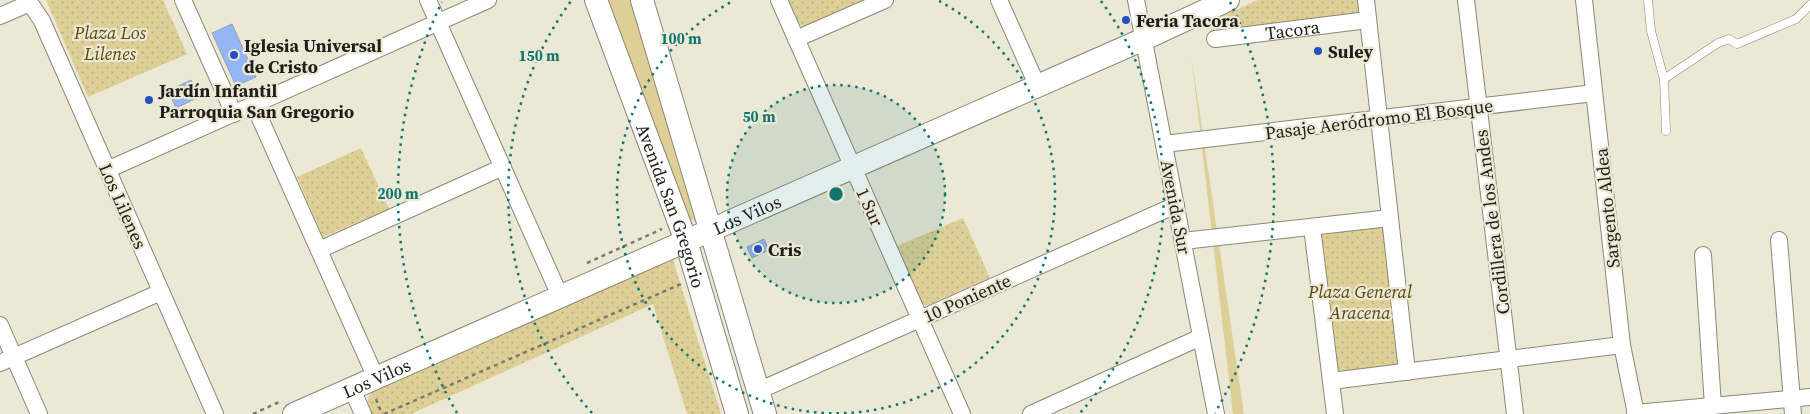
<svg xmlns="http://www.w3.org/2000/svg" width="1810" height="414" viewBox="0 0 1810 414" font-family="'Source Serif 4',serif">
	<defs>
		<pattern id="park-dots" width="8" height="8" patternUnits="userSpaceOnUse" patternTransform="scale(1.25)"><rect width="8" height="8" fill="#decf96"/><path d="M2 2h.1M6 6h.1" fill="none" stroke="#beb181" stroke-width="1.8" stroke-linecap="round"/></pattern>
	</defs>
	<rect width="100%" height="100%" fill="#ece8d6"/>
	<!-- green -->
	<g fill="#decf96">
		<path d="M 607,0 L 636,0 L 698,221 C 693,223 690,218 687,215 Z"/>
		<polygon points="1191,54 1244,414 1233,414"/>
	</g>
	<!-- park -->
	<g fill="url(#park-dots)">
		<polygon points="46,0 163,0 187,54 88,97"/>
		<polygon points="789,0 863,0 806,27 800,25"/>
		<polygon points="1258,0 1359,0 1361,17 1214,33 1206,24"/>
		<polygon points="361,148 389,209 323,237 297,177"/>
		<polygon points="963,218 990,278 926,306 921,303 897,246"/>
		<polygon points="1383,226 1400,368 1336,375 1320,235"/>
		<path d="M 672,257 L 721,414 L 687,414 L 653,304 L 411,414 L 370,414 C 367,405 366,397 374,390 Z"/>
	</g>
	<!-- building -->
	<g fill="#95b6f6" stroke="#98a0af">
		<polygon points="232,24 256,77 236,86 212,33"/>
		<polygon points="191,80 199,97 176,108 168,91"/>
		<polygon points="764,239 769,250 752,258 747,247"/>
	</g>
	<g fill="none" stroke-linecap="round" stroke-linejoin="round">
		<!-- lane casing -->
		<g stroke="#8b8777" stroke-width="9">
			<g id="lane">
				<polyline points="1648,0 1651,31 1664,79 1666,131"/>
				<polyline points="1664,79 1718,43 1729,39 1737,44 1796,19 1810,5"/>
			</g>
		</g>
		<!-- street casing -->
		<g stroke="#8b8777" stroke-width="18">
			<g id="street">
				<polyline points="28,0 42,21 215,414"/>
				<polyline points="183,0 234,114"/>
				<polyline points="428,0 560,296"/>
				<polyline points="779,0 962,414"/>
				<polyline points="999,0 1037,85"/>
				<polyline points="1136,0 1216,414"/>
				<polyline points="1366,0 1407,372"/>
				<polyline points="1466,0 1515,414"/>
				<polyline points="1584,0 1622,345 1636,414"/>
				<polyline points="0,16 30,3"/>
				<polyline points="796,39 885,0"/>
				<path id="s1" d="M 1215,39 L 1368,20"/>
				<polyline points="254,105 376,378"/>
				<polyline points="1164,144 1594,93"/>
				<polyline points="107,170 488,0"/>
				<polyline points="1312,227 1335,414"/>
				<polyline points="1779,240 1793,414"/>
				<polyline points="1183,241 1390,218"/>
				<polyline points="319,250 503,167"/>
				<polyline points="1703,255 1713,406"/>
				<polyline points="0,325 39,414"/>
				<polyline points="0,363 161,292"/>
				<polyline points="1331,381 1622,345"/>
				<polyline points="352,389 363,414"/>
				<polyline points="758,391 1176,205"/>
				<polyline points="1635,413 1810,397"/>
				<polyline points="1031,414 1201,337"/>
			</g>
		</g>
		<!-- secondary casing -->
		<g stroke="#8b8777" stroke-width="24">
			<g id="secondary">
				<path id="s2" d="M 596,0 L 686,241 L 737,414"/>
				<polyline points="642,0 765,414"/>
				<path id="s3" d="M 294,414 L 1144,39 L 1228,0"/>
			</g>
		</g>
		<!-- path -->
		<g stroke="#7c796e" stroke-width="2.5" stroke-dasharray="4 4" stroke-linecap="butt">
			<polyline points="587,263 662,229"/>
			<polyline points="376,399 382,414"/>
			<polyline points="253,414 279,402"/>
			<polyline points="384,414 681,284"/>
		</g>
		<!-- lane -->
		<use href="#lane" stroke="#fff" stroke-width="8"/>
		<!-- street -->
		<use href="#street" stroke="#fff" stroke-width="16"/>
		<!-- secondary -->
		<use href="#secondary" stroke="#fff" stroke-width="22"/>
	</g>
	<!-- distance rings -->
	<circle cx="836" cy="194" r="109" fill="#0f766e" fill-opacity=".12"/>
	<g fill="none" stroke="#0f766e" stroke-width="2.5" stroke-dasharray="2.5 5">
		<circle cx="836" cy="194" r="109"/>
		<path d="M939 1A219 219 0 1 1 733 1"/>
		<path d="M592 413A328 328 0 0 1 571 1M1101 1A328 328 0 0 1 1080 413"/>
		<path d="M457 413A438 438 0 0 1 442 2M1230 2A438 438 0 0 1 1215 413"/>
	</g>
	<!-- markers -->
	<g fill="#2250be" stroke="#ece8d6" stroke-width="2">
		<circle cx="1126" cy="20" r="5"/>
		<circle cx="1318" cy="51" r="5"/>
		<circle cx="234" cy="55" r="5"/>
		<circle cx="149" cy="100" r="5"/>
		<circle cx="758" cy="249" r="5"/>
	</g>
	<g text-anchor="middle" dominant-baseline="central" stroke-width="4.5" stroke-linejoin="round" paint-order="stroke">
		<!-- poi labels -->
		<g font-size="18" font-weight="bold" fill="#201e18" stroke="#ece8d6" text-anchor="start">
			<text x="1136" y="20">Feria Tacora</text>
			<text x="244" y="45">Iglesia Universal<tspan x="244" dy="21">de Cristo</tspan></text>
			<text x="1328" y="51">Suley</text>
			<text x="159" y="90">Jardín Infantil<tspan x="159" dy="21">Parroquia San Gregorio</tspan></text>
			<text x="768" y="249">Cris</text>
		</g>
		<!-- street labels -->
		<g font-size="18" fill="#201e18" stroke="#ece8d6">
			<text stroke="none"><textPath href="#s1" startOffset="78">Tacora</textPath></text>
			<text transform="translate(1379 119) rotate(-7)">Pasaje Aeródromo El Bosque</text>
			<text transform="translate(123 206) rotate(66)">Los Lilenes</text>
			<text stroke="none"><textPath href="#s2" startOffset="219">Avenida San Gregorio</textPath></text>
			<text transform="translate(870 207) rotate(66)">1 Sur</text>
			<text transform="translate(1176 207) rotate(79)">Avenida Sur</text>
			<text transform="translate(1607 208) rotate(-96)">Sargento Aldea</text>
			<text stroke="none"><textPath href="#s3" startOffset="495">Los Vilos</textPath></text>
			<text transform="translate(1492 222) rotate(-97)">Cordillera de los Andes</text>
			<text transform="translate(967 298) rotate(-24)">10 Poniente</text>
			<text stroke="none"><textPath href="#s3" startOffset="90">Los Vilos</textPath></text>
		</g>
		<!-- park labels -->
		<g font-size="18" font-style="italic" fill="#574a0d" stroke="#ece8d6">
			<text x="110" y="32">Plaza Los<tspan x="110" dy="21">Lilenes</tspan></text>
			<text x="1360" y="291">Plaza General<tspan x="1360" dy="21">Aracena</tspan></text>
		</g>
	</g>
	<circle cx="836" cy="194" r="8" fill="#0f766e" stroke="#ece8d6" stroke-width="2.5"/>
	<g font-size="15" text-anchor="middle" font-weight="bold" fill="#0f766e" stroke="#ece8d6" stroke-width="4.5" stroke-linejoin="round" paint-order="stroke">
		<text x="681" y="44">100 m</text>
		<text x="539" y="61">150 m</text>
		<text x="759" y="122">50 m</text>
		<text x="398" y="199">200 m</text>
	</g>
</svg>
